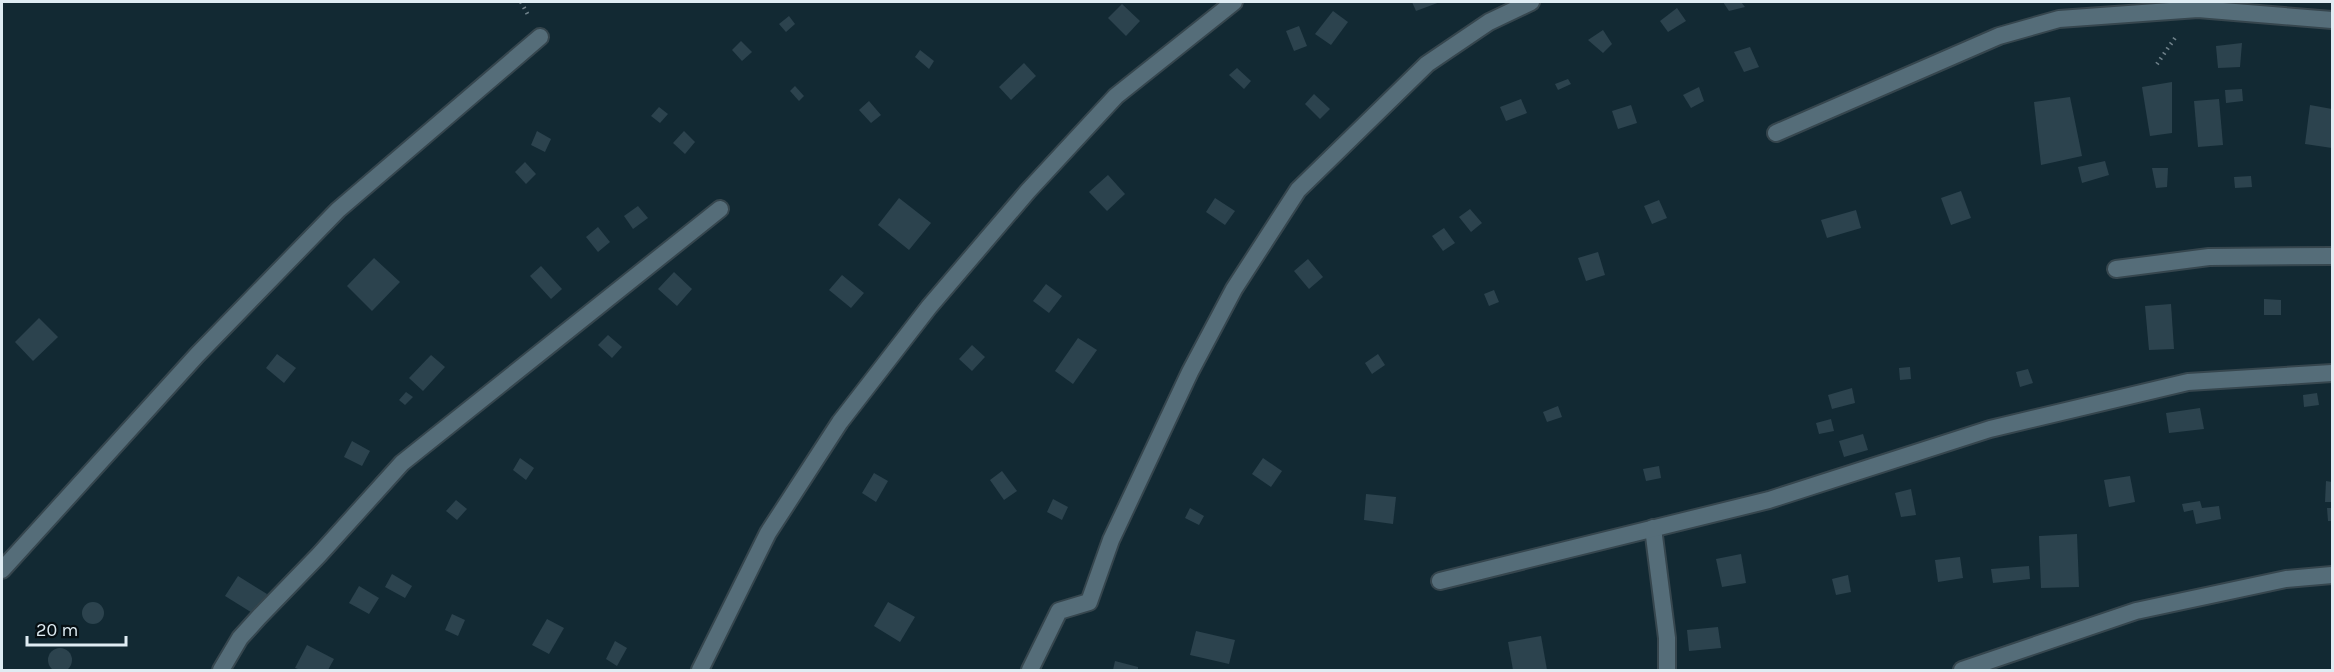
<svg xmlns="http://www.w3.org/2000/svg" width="2334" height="672" viewBox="0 0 2334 672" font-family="Karla,sans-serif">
	<rect width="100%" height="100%" fill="#122933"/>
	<!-- building -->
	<g fill="#2c434e">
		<polygon points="1412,2 1440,2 1416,11"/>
		<polygon points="1723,2 1741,2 1745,7 1729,11"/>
		<polygon points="1122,4 1140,21 1126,36 1108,18"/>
		<polygon points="1677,8 1686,21 1668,32 1660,21"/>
		<polygon points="1333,11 1348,22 1331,45 1315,34"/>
		<polygon points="789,16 795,24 786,32 779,24"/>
		<polygon points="1299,26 1307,46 1294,51 1286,31"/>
		<polygon points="1603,30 1612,44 1603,53 1588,40"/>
		<polygon points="741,41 752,52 742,61 732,50"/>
		<polygon points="2242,43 2240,67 2218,68 2216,46"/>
		<polygon points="1750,47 1759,67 1744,72 1734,52"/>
		<polygon points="920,50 934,61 929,69 915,57"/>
		<polygon points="1024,63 1036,76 1011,100 999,87"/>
		<polygon points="1237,68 1251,81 1244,89 1229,75"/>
		<polygon points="1568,79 1571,84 1558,90 1555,84"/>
		<polygon points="2172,82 2172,133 2150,136 2142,87"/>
		<polygon points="795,86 804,96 799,101 790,91"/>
		<polygon points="1699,87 1704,101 1691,108 1683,95"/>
		<polygon points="2242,89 2243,101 2226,103 2225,90"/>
		<polygon points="1314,94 1330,109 1320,119 1305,104"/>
		<polygon points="2070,97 2082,156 2041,165 2034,102"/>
		<polygon points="1521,99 1527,113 1506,121 1500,107"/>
		<polygon points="2219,99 2223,145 2198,147 2194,101"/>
		<polygon points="869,101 881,115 871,123 859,110"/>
		<polygon points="1631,105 1637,123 1618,129 1612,111"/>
		<polygon points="2310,105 2332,109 2332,148 2305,144"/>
		<polygon points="659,107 668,114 660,123 651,116"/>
		<polygon points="537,131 551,139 545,152 531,145"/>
		<polygon points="684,131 695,142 685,154 673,143"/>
		<polygon points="2105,161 2109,175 2082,183 2078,167"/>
		<polygon points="525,162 536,174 526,184 515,172"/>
		<polygon points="2152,168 2168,168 2167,187 2156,188"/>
		<polygon points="1108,175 1125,194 1107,211 1089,192"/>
		<polygon points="2251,176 2252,187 2235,188 2234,177"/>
		<polygon points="1961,191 1971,218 1951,225 1941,198"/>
		<polygon points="899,198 931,223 909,250 878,225"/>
		<polygon points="1215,198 1235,211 1225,225 1206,212"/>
		<polygon points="1659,200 1667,218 1652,224 1644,206"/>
		<polygon points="638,206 648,218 633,229 624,216"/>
		<polygon points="1470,209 1482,223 1471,232 1459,217"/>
		<polygon points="1856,210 1861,228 1827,238 1821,220"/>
		<polygon points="598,227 610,242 598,252 586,237"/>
		<polygon points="1444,228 1455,243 1443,251 1432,236"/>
		<polygon points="1598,252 1605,275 1586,281 1578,258"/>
		<polygon points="374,258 400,282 372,311 347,286"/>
		<polygon points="1308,259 1323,277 1309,289 1294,271"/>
		<polygon points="541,266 562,289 551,299 530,276"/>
		<polygon points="674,272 692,289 677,306 658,289"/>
		<polygon points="842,275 864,293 851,308 829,290"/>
		<polygon points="1046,284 1062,296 1049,313 1033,301"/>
		<polygon points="1494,290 1499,302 1489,306 1484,294"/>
		<polygon points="2264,299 2281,300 2281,315 2264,315"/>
		<polygon points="2171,304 2174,349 2149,350 2145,306"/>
		<polygon points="39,318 58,337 33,361 15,342"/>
		<polygon points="608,335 622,347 612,358 598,345"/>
		<polygon points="1078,338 1097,350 1073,384 1055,371"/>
		<polygon points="972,345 985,357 972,371 959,359"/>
		<polygon points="277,354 296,368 284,383 266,368"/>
		<polygon points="1378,354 1385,365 1372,374 1365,363"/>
		<polygon points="431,355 445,367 423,391 409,378"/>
		<polygon points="1910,367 1911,379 1900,380 1899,368"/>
		<polygon points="2028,369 2033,383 2020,387 2016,372"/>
		<polygon points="1852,388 1855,403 1832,409 1828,395"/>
		<polygon points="406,392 413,397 405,405 399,400"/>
		<polygon points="2317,393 2319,405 2304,407 2303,395"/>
		<polygon points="1558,406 1562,417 1547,422 1543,412"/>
		<polygon points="2200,408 2204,429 2169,433 2166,413"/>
		<polygon points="1831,419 1834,431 1819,434 1816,423"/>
		<polygon points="1863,434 1868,450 1844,457 1839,441"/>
		<polygon points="352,441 370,451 362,466 344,457"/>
		<polygon points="520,458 534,468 526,480 513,470"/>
		<polygon points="1263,458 1282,471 1271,487 1252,474"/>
		<polygon points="1659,466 1661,478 1646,481 1643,469"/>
		<polygon points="1002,471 1017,491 1004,500 990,480"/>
		<polygon points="874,473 888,481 876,502 862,493"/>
		<polygon points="2130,476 2135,502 2109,507 2104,480"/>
		<polygon points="2326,481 2332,482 2332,502 2325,502"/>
		<polygon points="1911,489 1916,515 1901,517 1895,493"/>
		<polygon points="1366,494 1396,497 1393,524 1364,520"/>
		<polygon points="1053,499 1068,507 1062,520 1047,512"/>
		<polygon points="456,500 467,509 457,520 446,511"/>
		<polygon points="2200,501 2202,508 2219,506 2221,519 2196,524 2193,510 2184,512 2182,504"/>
		<polygon points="1190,508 1204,516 1199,525 1185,518"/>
		<polygon points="2327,508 2332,508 2332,521 2328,521"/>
		<polygon points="2077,534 2079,587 2041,588 2039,536"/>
		<polygon points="1741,554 1746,583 1722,587 1716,559"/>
		<polygon points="1960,557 1963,578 1938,582 1935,560"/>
		<polygon points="2029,566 2030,579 1993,583 1991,569"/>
		<polygon points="392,574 412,586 405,598 385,587"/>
		<polygon points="1848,575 1851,592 1836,595 1832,579"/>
		<polygon points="238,576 267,594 259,617 225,596"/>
		<polygon points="359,586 379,598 369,614 349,603"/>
		<circle cx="93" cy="613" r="11"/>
		<polygon points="888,602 915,617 900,642 874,626"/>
		<polygon points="452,614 465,620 458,636 445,630"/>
		<polygon points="547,619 564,628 549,654 532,645"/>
		<polygon points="1718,627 1721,648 1689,651 1687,630"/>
		<polygon points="1196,631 1235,640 1229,664 1190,655"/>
		<polygon points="1541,636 1547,670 1513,670 1508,642"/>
		<polygon points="615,641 627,648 617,666 606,659"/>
		<polygon points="307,645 334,659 328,670 301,670 295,668"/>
		<circle cx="60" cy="660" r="12"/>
		<polygon points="1115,661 1138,667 1138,670 1113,670"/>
	</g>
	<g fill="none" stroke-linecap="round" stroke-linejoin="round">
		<!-- minor casing -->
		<g stroke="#36464e" stroke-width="20">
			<g id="minor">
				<polyline points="1776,133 1999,36 2059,19 2198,9 2332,20"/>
				<polyline points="2116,269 2209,257 2332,256"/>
				<polyline points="1653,528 1667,638 1667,670"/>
				<polyline points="2,570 197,355 338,210 540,37"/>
				<polyline points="1440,581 1769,500 1990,429 2188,382 2332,373"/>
				<polyline points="221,670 240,638 259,617 319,555 402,463 720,209"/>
				<polyline points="700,670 768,533 840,422 929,307 1028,191 1116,96 1234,2"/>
				<polyline points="1030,670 1059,611 1089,602 1111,540 1190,372 1234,289 1298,190 1427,64 1489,22 1531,2"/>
				<polyline points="1962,670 2136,611 2286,579 2332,575"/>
			</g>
		</g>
		<!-- path -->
		<g stroke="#70828b" stroke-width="4" stroke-dasharray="1.5 4.5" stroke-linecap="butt">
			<polyline points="521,2 528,15"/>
			<polyline points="2157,64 2177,35"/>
		</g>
		<!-- minor -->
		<use href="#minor" stroke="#556d79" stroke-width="16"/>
	</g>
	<!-- border -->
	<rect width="2334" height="672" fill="none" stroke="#dfecf3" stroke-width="6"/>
	<!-- scale -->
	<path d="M27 636v9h99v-9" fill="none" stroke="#dfecf3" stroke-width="3"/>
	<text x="36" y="636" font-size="18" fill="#dfecf3" stroke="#071014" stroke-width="4.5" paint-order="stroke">20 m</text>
</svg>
